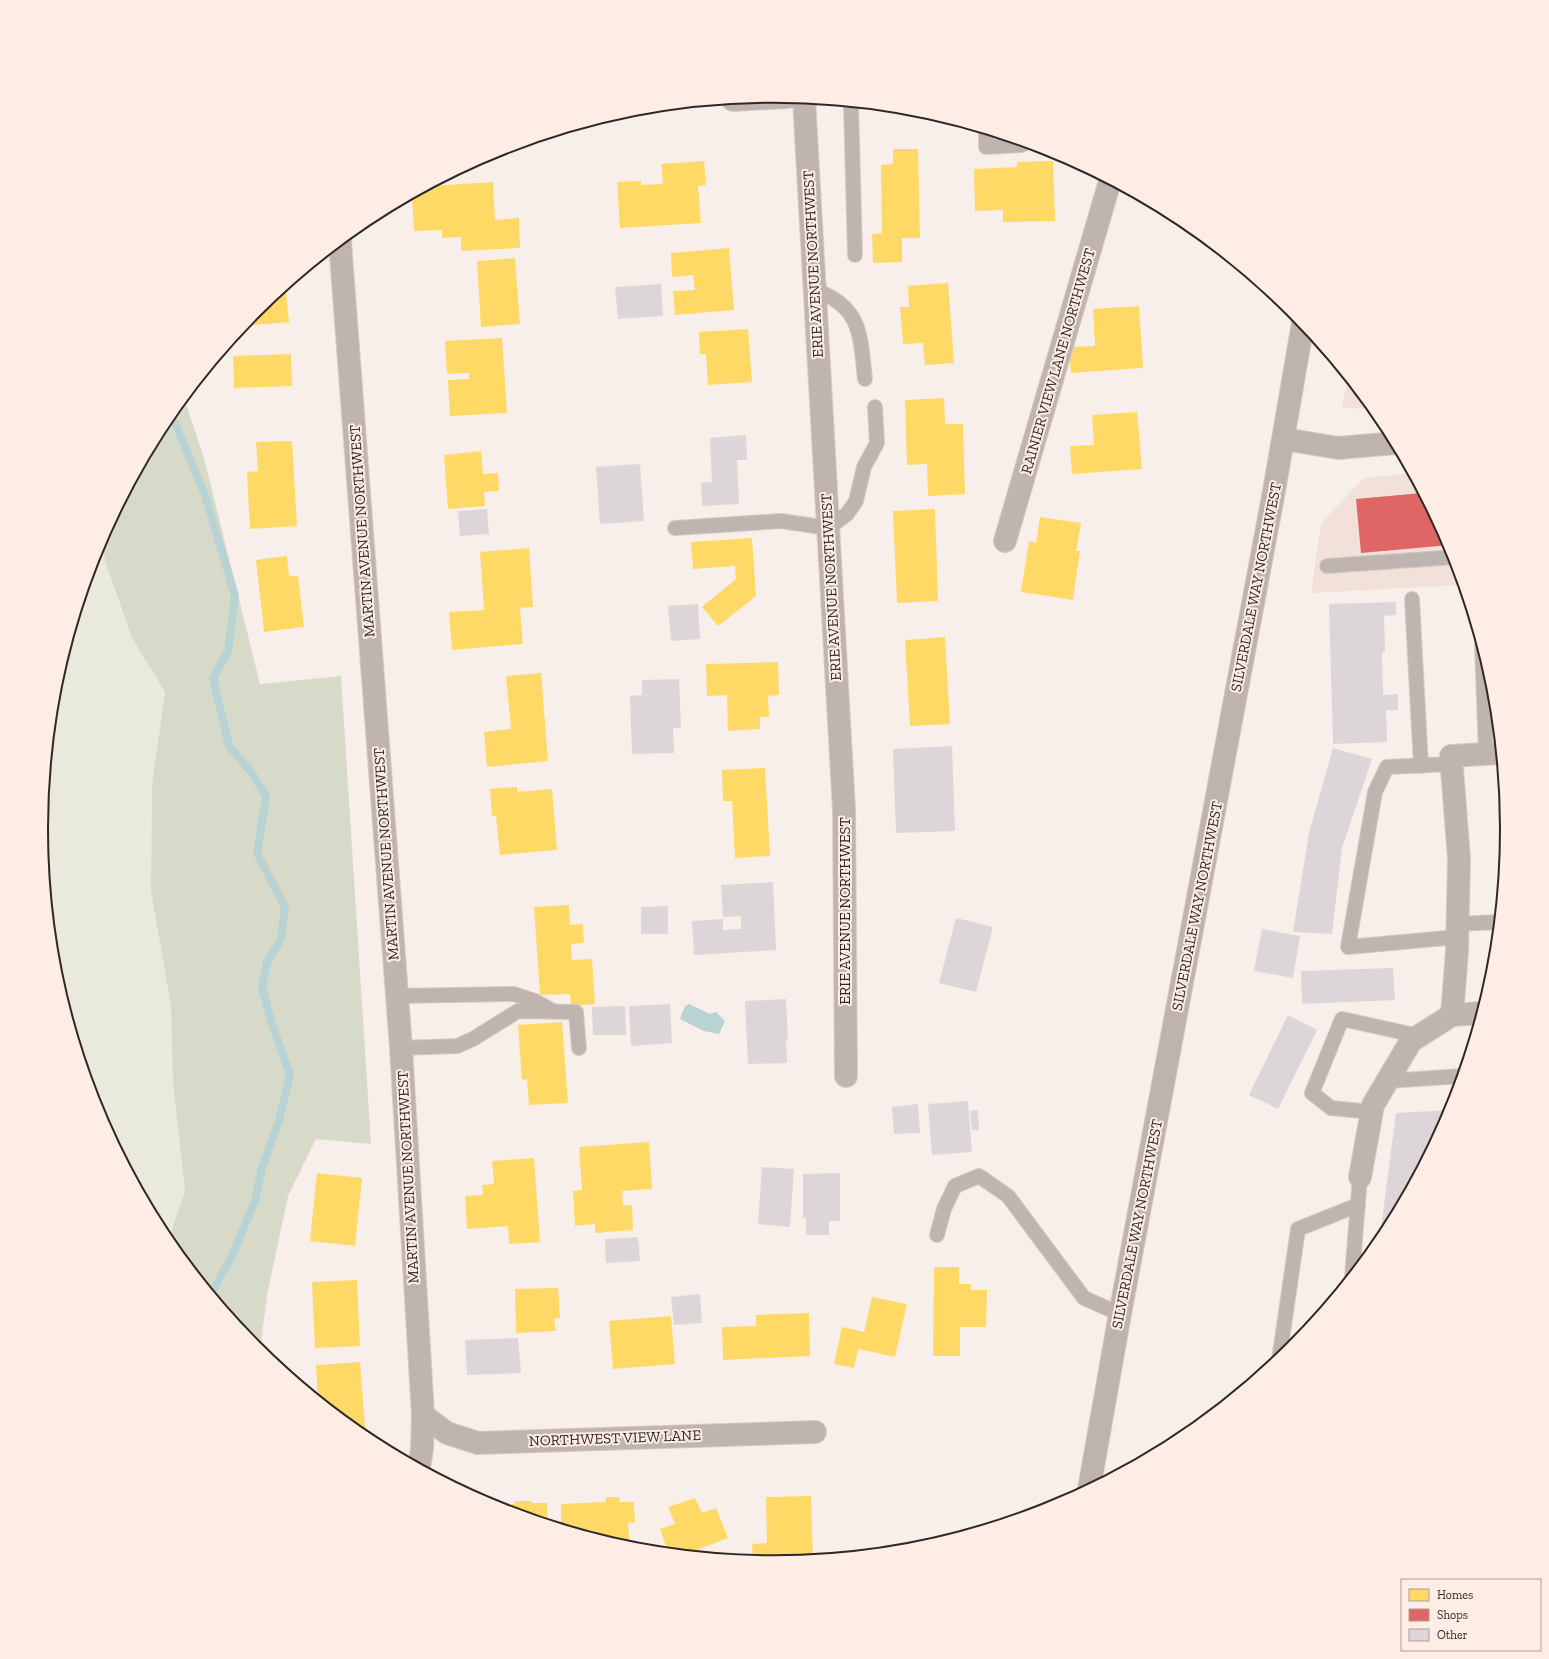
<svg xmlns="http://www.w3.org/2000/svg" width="1549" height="1659" viewBox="0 0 1549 1659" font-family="'Zilla Slab',serif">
	<rect width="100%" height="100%" fill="#f8efeb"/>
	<!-- built -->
	<g fill="#f2e1d9">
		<polygon points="1348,377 1373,409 1342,408"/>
		<polygon points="1412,473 1452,549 1463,585 1311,593 1321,523 1364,478"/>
	</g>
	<!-- green -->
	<polygon fill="#e9eadc" points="101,541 106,564 132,638 165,692 152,785 151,891 171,1007 173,1085 185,1191 168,1241 97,1110 55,972 41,829 55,686 97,549"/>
	<!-- forest -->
	<polygon fill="#d7dac8" points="184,398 204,458 260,684 341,676 371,1144 316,1139 288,1196 267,1295 260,1352 168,1241 185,1191 173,1085 171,1007 151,891 152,785 165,692 132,638 106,564 101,541 165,422"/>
	<!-- water -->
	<polygon fill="#b9d2d3" points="689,1004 710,1014 716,1012 725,1021 719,1034 704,1031 680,1019 685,1006"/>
	<!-- homes -->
	<g fill="#ffd966">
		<polygon points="893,149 918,149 920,238 902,238 902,262 873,263 872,234 882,233 881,165 893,164"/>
		<polygon points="704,161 706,185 698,186 701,223 620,228 617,182 641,181 641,185 663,184 661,164"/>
		<polygon points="1053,161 1055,221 1003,222 1003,210 975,211 974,169 1017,167 1017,162"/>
		<polygon points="493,182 495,220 519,218 520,248 461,251 461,237 442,238 442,230 414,231 412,196 430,186"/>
		<polygon points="729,248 734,310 675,315 673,291 695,290 693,275 672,277 671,253"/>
		<polygon points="515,258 520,324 481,327 477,261"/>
		<polygon points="948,283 954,363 925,365 923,343 903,344 900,307 909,307 908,286"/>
		<polygon points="286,293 289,322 243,326 256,311 276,294"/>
		<polygon points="1139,306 1143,368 1071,373 1069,347 1095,346 1093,309"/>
		<polygon points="748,329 752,382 708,385 706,354 700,354 699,332"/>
		<polygon points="502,338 507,413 450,416 448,380 469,379 469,373 447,374 445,341"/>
		<polygon points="291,354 292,386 234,388 233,356"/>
		<polygon points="944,398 945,424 963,424 965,494 928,496 927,464 907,465 905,400"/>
		<polygon points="1137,412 1142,469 1072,474 1070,446 1094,445 1092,415"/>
		<polygon points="292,441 297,526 250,529 247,472 258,471 256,442"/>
		<polygon points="481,451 483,474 498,473 499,491 484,492 485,506 448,509 444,455"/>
		<polygon points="935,509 938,601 897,603 893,511"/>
		<polygon points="1040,517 1081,523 1076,551 1080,551 1073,600 1021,592 1029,541 1036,543"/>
		<polygon points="752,538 756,596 718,626 702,607 736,579 735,566 693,569 691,542"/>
		<polygon points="529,548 533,607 520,608 523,644 452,650 449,612 484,610 480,552"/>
		<polygon points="287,556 289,576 298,576 304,627 264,632 256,560"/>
		<polygon points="945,637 950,724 910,726 905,640"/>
		<polygon points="778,662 779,695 768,696 769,717 760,717 760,729 728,731 727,695 707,696 706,664"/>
		<polygon points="541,673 548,761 487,767 484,732 511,729 506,676"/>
		<polygon points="765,768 770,856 735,858 732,801 723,801 722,770"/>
		<polygon points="517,787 517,792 552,789 557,850 500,855 496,816 492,816 490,789"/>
		<polygon points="569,905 570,925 583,924 584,943 571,944 572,960 592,959 595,1004 571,1006 570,994 540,995 534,907"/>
		<polygon points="562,1022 568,1103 529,1105 527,1079 522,1080 518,1025"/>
		<polygon points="649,1142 652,1189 622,1191 623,1206 632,1205 633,1230 595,1233 595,1224 575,1226 573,1191 582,1190 579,1147"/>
		<polygon points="534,1158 540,1242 509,1244 508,1226 467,1229 465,1196 483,1195 482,1185 494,1184 492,1161"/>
		<polygon points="317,1173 362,1178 355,1246 310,1241"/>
		<polygon points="934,1267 959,1267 959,1284 971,1284 971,1290 987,1290 986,1327 960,1327 960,1356 933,1356"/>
		<polygon points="357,1280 360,1346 315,1348 312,1282"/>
		<polygon points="558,1288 560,1318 554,1319 556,1331 516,1333 515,1289"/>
		<polygon points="872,1297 907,1304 895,1357 858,1349 854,1368 834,1364 842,1327 864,1332"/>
		<polygon points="809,1313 810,1356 723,1360 722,1327 756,1326 756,1315"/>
		<polygon points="671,1316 675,1364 613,1369 609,1321"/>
		<polygon points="360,1362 366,1438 318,1400 316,1365"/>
		<polygon points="811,1496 813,1559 774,1563 753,1561 752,1544 767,1543 766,1497"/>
		<polygon points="606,1497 619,1497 620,1502 634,1502 635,1523 628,1522 630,1548 561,1528 561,1504 606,1502"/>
		<polygon points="695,1498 702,1513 716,1508 728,1538 686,1554 668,1552 660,1529 675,1524 668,1507"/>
		<polygon points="515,1501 531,1501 532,1503 547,1503 548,1524 496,1508 496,1503 514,1504"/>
	</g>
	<!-- shops -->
	<polygon fill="#e06666" points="1422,493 1450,545 1361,553 1356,499"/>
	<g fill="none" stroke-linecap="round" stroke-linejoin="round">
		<!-- stream -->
		<polyline stroke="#b9d2d3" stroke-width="8" points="169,417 175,423 205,495 235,596 228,651 213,678 229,746 251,772 266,796 257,853 285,907 281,939 267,962 262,987 271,1021 290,1075 279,1120 262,1168 255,1201 232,1256 211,1294"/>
	</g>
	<!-- building -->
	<g fill="#ddd6d9">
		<polygon points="661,284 663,316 618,319 615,287"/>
		<polygon points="746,435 747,460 737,460 739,504 702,506 701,483 712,482 710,438"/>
		<polygon points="640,464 644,521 600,524 596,467"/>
		<polygon points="487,509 489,534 460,536 458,511"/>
		<polygon points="1396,602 1396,615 1384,616 1385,652 1382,652 1383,695 1398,694 1398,710 1386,710 1387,742 1333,744 1329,604"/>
		<polygon points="698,604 700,639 671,641 668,606"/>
		<polygon points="679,679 681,728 673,728 674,753 632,754 630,696 642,695 642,680"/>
		<polygon points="952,746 955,831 896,833 893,749"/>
		<polygon points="1333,748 1372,759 1342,848 1332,934 1293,932 1309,833"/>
		<polygon points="773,882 776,950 694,955 692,921 723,919 723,930 741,929 741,916 723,917 721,885"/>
		<polygon points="668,906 668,934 641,934 641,907"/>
		<polygon points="956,918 993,927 976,992 939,983"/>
		<polygon points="1262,929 1300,936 1293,978 1254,971"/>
		<polygon points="1393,968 1395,1000 1302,1004 1301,971"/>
		<polygon points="786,999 788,1041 786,1041 787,1063 748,1064 745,1001"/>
		<polygon points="670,1004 672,1043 631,1046 629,1006"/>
		<polygon points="625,1006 626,1035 593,1035 592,1007"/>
		<polygon points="1288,1015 1317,1030 1278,1109 1249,1095"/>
		<polygon points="968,1101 972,1152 932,1155 928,1104"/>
		<polygon points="918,1104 920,1133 894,1134 892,1107"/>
		<polygon points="978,1110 979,1130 972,1130 970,1111"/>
		<polygon points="1452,1110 1431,1151 1428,1151 1428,1156 1384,1237 1379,1244 1396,1113"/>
		<polygon points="762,1167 794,1169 790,1227 758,1224"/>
		<polygon points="840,1173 840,1221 829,1221 829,1235 806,1235 806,1218 803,1218 803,1174"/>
		<polygon points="638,1237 640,1261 606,1263 605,1239"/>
		<polygon points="700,1294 702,1323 674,1325 671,1297"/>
		<polygon points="518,1338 521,1373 467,1375 465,1340"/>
	</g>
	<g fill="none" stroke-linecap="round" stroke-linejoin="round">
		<!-- lane casing -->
		<g stroke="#d3ccc8" stroke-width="16">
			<g id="lane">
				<polyline points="851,104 855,255"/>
				<polyline points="986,131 986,147 1021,145 1026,143"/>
				<path d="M 815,290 C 862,307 860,335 865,379"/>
				<polyline points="675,528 781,521 828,528 847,514 856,501 864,467 877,443 875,407"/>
				<polyline points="1327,566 1455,557"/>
				<polyline points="1412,599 1421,766"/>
				<polyline points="1482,646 1486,754"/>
				<polyline points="1451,764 1387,767 1375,792 1348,947 1457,937"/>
				<polyline points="1458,924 1499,922"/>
				<polyline points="397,996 514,994 535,1001 553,1011"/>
				<polyline points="401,1048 457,1046 473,1039 518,1011 576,1012 579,1048"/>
				<polyline points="1388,1081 1462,1076"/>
				<polyline points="1372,1112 1331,1108 1312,1093 1342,1019 1419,1036"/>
				<polyline points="937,1235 944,1209 955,1186 979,1176 1008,1196 1084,1298 1120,1314"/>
				<polyline points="1352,1277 1360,1177"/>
				<polyline points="1279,1360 1298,1229 1358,1205"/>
			</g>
		</g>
		<!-- street casing -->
		<g stroke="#d3ccc8" stroke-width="24">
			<g id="street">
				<polyline points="804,99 844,810 846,1076"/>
				<polyline points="733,100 788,97"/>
				<polyline points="340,242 401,1048 423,1415 422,1449 419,1467"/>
				<polyline points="1005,541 1110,181"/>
				<polyline points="1452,1015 1482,1013"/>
				<polyline points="1360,1177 1373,1105 1411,1041 1452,1015 1457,951 1459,859 1451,756 1500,753"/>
				<polyline points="423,1415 447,1433 478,1443 815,1432"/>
			</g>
		</g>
		<!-- secondary casing -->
		<g stroke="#d3ccc8" stroke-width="24">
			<g id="secondary">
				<polyline points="1284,439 1338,448 1396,443"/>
				<polyline points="1089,1489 1120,1314 1274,491 1303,323"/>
			</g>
		</g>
		<!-- lane -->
		<use href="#lane" stroke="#bfb4af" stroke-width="14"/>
		<!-- street -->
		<use href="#street" stroke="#bfb4af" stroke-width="22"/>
		<!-- secondary -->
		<use href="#secondary" stroke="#beb3ad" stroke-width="22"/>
	</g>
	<g text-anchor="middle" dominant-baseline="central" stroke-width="4" stroke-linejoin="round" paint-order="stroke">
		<!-- street labels -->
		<g font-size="15" fill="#302825" stroke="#feede5">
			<text transform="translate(813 264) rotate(-93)">ERIE AVENUE NORTHWEST</text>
			<text transform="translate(1058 361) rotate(-74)">RAINIER VIEW LANE NORTHWEST</text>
			<text transform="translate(362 531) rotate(-94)">MARTIN AVENUE NORTHWEST</text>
			<text transform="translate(831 587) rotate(-93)">ERIE AVENUE NORTHWEST</text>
			<text transform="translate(1256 587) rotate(-79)">SILVERDALE WAY NORTHWEST</text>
			<text transform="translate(386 854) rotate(-94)">MARTIN AVENUE NORTHWEST</text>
			<text transform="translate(1197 906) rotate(-79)">SILVERDALE WAY NORTHWEST</text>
			<text transform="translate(845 911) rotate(-90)">ERIE AVENUE NORTHWEST</text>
			<text transform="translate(408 1177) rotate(-93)">MARTIN AVENUE NORTHWEST</text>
			<text transform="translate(1137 1224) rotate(-79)">SILVERDALE WAY NORTHWEST</text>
			<text transform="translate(615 1438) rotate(-2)">NORTHWEST VIEW LANE</text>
		</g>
	</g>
	<!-- crop -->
	<path d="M0 0H1549V1659H0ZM48 829a726 726 0 1 1 1452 0a726 726 0 1 1-1452 0Z" fill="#feede5" fill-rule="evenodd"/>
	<path fill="none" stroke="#302825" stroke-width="2" d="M48 829a726 726 0 1 1 1452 0a726 726 0 1 1-1452 0Z"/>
	<!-- legend -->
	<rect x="1401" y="1579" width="140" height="72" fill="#feede5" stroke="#ac9e98"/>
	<rect x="1409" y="1589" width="20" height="12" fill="#ffd966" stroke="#ac9e98"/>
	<text x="1437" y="1599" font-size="12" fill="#302825">Homes</text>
	<rect x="1409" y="1609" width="20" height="12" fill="#e06666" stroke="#ac9e98"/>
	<text x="1437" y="1619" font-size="12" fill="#302825">Shops</text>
	<rect x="1409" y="1629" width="20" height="12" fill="#ddd6d9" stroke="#ac9e98"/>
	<text x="1437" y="1639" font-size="12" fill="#302825">Other</text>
</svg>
